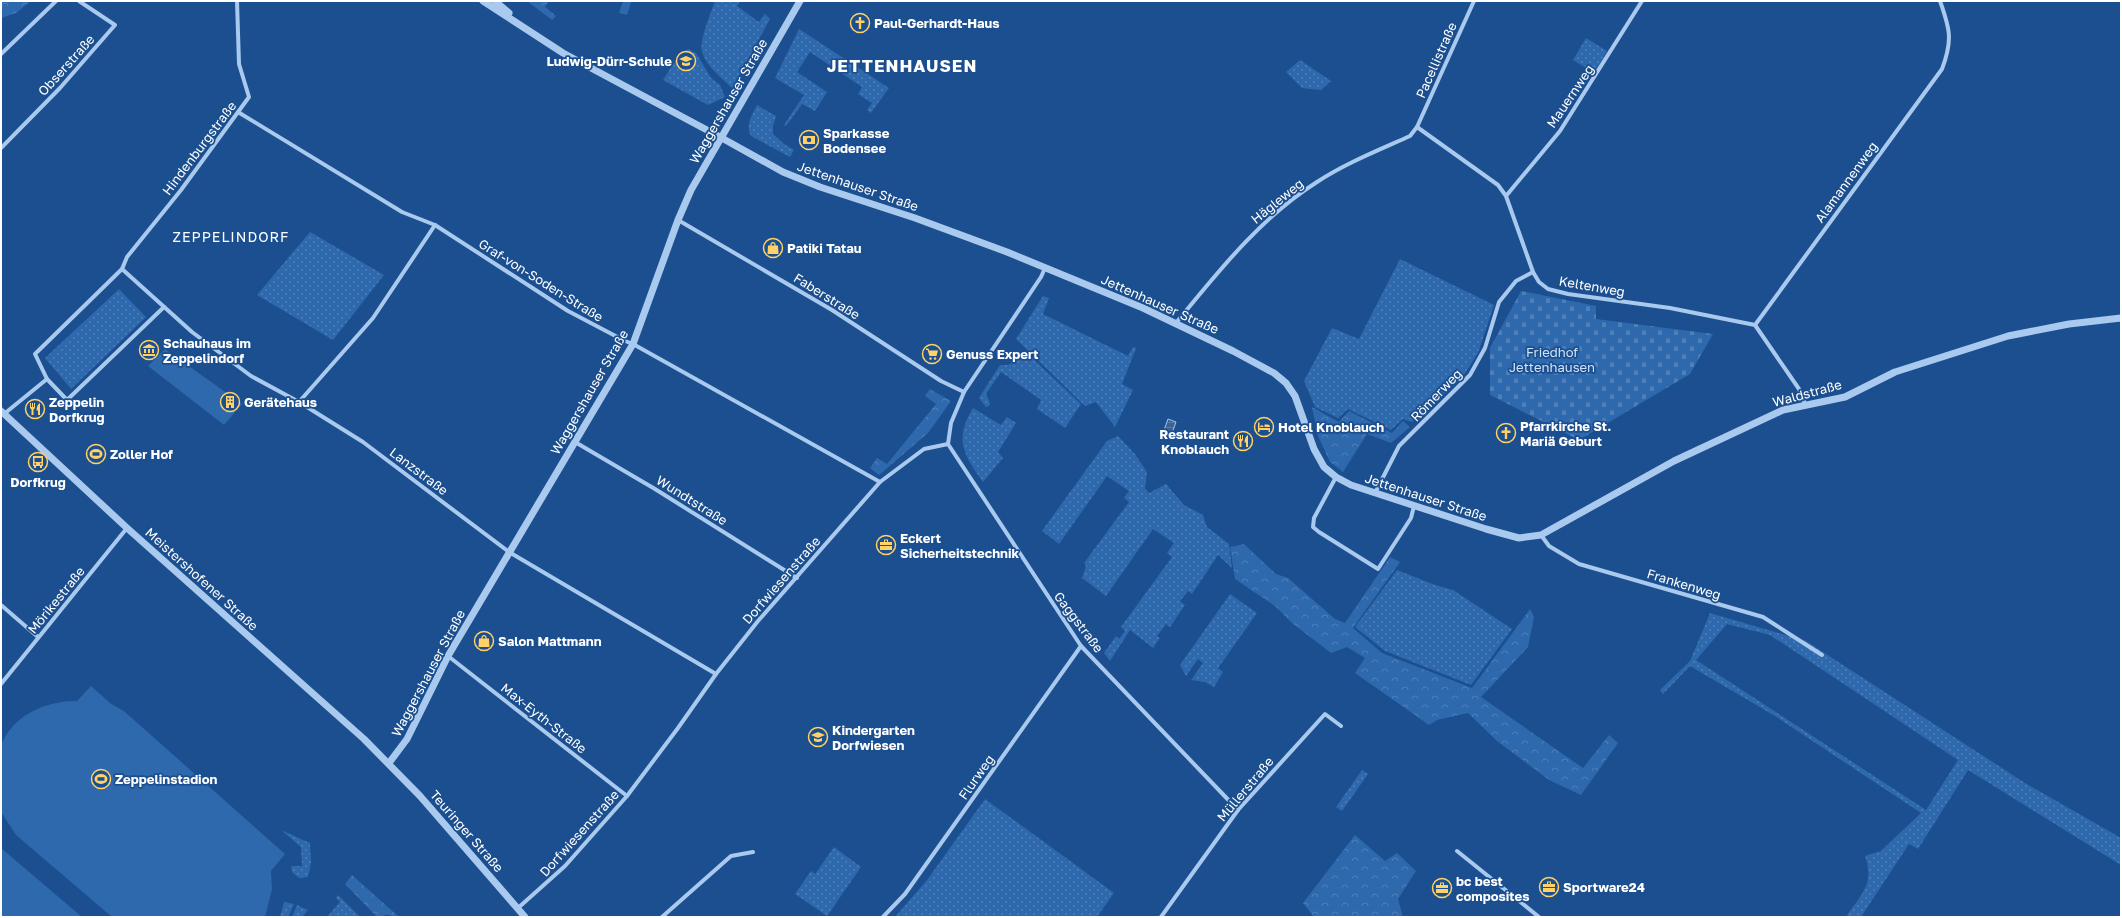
<svg xmlns="http://www.w3.org/2000/svg" width="2122" height="918" viewBox="0 0 2122 918" font-family="'Golos Text',sans-serif">
	<defs>
		<pattern id="grass-dots" width="8" height="8" patternUnits="userSpaceOnUse"><rect width="8" height="8" fill="#2e69ad"/><path d="M2 2h.1M6 6h.1" fill="none" stroke="#4d80b9" stroke-width="1.8" stroke-linecap="round"/></pattern>
		<pattern id="forest-crowns" width="20" height="18" patternUnits="userSpaceOnUse"><rect width="20" height="18" fill="#2e69ad"/><path d="M2 6a3 3 0 1 1 6 0M12 15a3 3 0 1 1 6 0" fill="none" stroke="#4d80b9"/></pattern>
		<pattern id="cemetery-stones" width="16" height="16" patternUnits="userSpaceOnUse"><rect width="16" height="16" fill="#2e69ad"/><path d="M2 7V4a2 2 0 0 1 4 0v3zM10 15v-3a2 2 0 0 1 4 0v3z" fill="#4d80b9"/></pattern>
		<pattern id="water-rules" width="6" height="5" patternUnits="userSpaceOnUse"><rect width="6" height="5" fill="#3c6290"/><path d="M0 2.5h6" fill="none" stroke="#597aa1"/></pattern>
	</defs>
	<rect width="100%" height="100%" fill="#1b4f8f"/>
	<!-- grass -->
	<g fill="url(#grass-dots)" fill-rule="evenodd">
		<path d="M 715,1 L 740,1 L 737,6 L 759,22 L 765,14 L 770,19 L 732,88 C 722,78 706,66 702,52 C 699,40 711,13 715,1 Z"/>
		<polygon points="799,29 889,88 871,113 867,110 872,103 858,94 862,87 810,52 797,72 827,92 815,111 802,104 786,126 784,125 804,95 775,78"/>
		<polygon points="1586,38 1607,51 1594,73 1573,60"/>
		<polygon points="688,49 696,53 711,78 720,85 725,97 708,105 663,80 679,55"/>
		<polygon points="1300,60 1331,81 1321,90 1302,88 1286,72"/>
		<path d="M 757,105 L 776,116 L 773,126 L 773,134 L 784,144 L 794,150 L 790,157 L 751,136 C 745,126 752,115 757,105 Z"/>
		<polygon points="310,232 384,275 333,340 257,295"/>
		<polygon points="1400,259 1494,305 1478,353 1462,378 1412,422 1403,419 1391,430 1348,409 1338,418 1315,407 1304,381 1332,328 1359,339"/>
		<polygon points="119,289 146,317 71,389 45,358"/>
		<polygon points="1043,296 1049,298 1043,314 1128,356 1133,347 1136,348 1122,384 1133,390 1115,427 1096,402 1085,406 1016,339"/>
		<polygon points="1028,354 1081,404 1065,428 1037,409 1041,400 1001,372 986,394 990,403 989,406 986,407 979,398 1000,365 1008,365"/>
		<path d="M 973,408 L 1001,425 L 1007,417 L 1016,423 L 998,452 L 1003,458 L 983,482 C 963,454 954,439 973,408 Z"/>
		<polygon points="1118,436 1135,454 1147,472 1145,489 1149,493 1166,484 1184,505 1203,515 1207,527 1229,544 1232,568 1218,555 1192,594 1188,591 1180,601 1185,605 1170,627 1166,624 1157,636 1160,638 1153,648 1130,630 1110,661 1104,653 1116,636 1119,639 1125,631 1121,627 1172,557 1167,553 1174,543 1153,529 1106,596 1082,578 1086,566 1084,563 1129,502 1124,498 1129,491 1107,476 1059,544 1042,531 1107,441"/>
		<polygon points="1397,570 1435,585 1453,590 1512,629 1471,685 1385,651 1355,627"/>
		<polygon points="1230,594 1257,613 1218,668 1223,672 1214,687 1205,682 1191,680 1203,663 1198,659 1186,676 1180,665"/>
		<path d="M 1710,613 L 1806,641 L 2025,783 L 2121,838 L 2121,865 L 1968,770 L 1918,849 L 1909,844 L 1861,917 L 1846,917 C 1861,894 1875,885 1865,856 L 1881,851 L 1921,813 L 1775,716 L 1690,666 L 1663,694 L 1660,690 L 1690,661 ZM 1727,624 L 1770,635 L 1958,760 L 1926,810 L 1696,660 Z"/>
		<polygon points="1362,770 1368,774 1342,811 1336,807"/>
		<polygon points="985,799 1114,893 1097,917 895,917 927,880"/>
		<polygon points="281,830 310,843 311,863 308,877 299,878 292,872 291,866 302,866 301,847"/>
		<polygon points="834,847 861,867 827,916 795,894 811,871 815,874"/>
		<polygon points="338,895 360,917 327,917 340,902 336,898"/>
		<polygon points="284,902 294,904 288,917 280,917"/>
		<polygon points="297,905 308,910 302,917 292,917"/>
	</g>
	<!-- forest -->
	<g fill="url(#forest-crowns)">
		<polygon points="1,1 31,1 16,13 1,18"/>
		<polygon points="527,1 549,1 545,7 556,16 552,20"/>
		<polygon points="930,389 951,401 928,433 879,475 870,468 877,458 887,464 936,404 925,396"/>
		<polygon points="1312,407 1339,422 1349,411 1392,433 1403,421 1410,427 1391,443 1367,434 1343,472 1330,462 1318,436"/>
		<polygon points="1244,544 1276,574 1288,578 1335,619 1345,623 1390,557 1400,562 1353,628 1382,653 1472,688 1530,609 1534,617 1528,647 1481,697 1583,768 1609,735 1618,743 1581,795 1549,780 1497,741 1468,713 1437,720 1429,725 1355,673 1365,658 1347,647 1331,653 1292,623 1275,606 1235,579 1230,547"/>
		<polygon points="1355,835 1385,861 1397,853 1416,871 1398,899 1403,917 1314,917 1303,903"/>
		<polygon points="352,875 399,917 387,915 377,917 345,884"/>
	</g>
	<!-- cemetery -->
	<polygon fill="url(#cemetery-stones)" points="1521,291 1596,306 1596,319 1713,334 1690,374 1579,440 1490,395 1490,348"/>
	<!-- garden -->
	<g fill="#2e69ad">
		<polygon points="623,1 631,2 627,15 619,13"/>
		<polygon points="165,349 242,404 224,425 148,366"/>
		<path d="M 91,686 L 110,703 L 125,712 L 285,854 L 271,871 L 272,889 L 265,917 L 112,917 L 16,835 L 1,812 L 1,745 C 14,714 46,701 77,701 Z"/>
		<polygon points="1,848 82,917 1,917"/>
	</g>
	<!-- water -->
	<polygon fill="url(#water-rules)" stroke="#9cc4f0" points="1168,419 1176,422 1171,436 1163,433"/>
	<g fill="none" stroke-linecap="round" stroke-linejoin="round">
		<!-- minor -->
		<g stroke="#a9c9ee" stroke-width="4">
			<polyline points="1,54 56,1"/>
			<polyline points="238,112 402,212 435,225 568,311 625,341 633,344 880,482"/>
			<polyline points="1417,127 1498,185 1506,196 1533,272 1539,282 1548,289 1568,294 1670,308 1755,325 1799,389 1805,404"/>
			<polyline points="1,148 60,88 115,25 79,1"/>
			<polyline points="1506,196 1560,131 1642,1"/>
			<polyline points="678,220 832,310 941,381 964,392"/>
			<polyline points="122,269 192,332 251,376 299,402 363,442 509,552 716,674"/>
			<path d="M 1176,323 C 1218,272 1260,218 1317,182 C 1346,163 1379,150 1410,136 L 1417,127 L 1474,1"/>
			<path d="M 1755,325 L 1942,69 C 1953,40 1950,29 1940,1"/>
			<polyline points="47,379 35,354 122,269 127,257 181,190 249,97 239,64 237,1"/>
			<polyline points="299,402 373,318 435,225"/>
			<polyline points="4,414 47,379 67,400 164,307"/>
			<polyline points="575,442 655,489 797,578"/>
			<polyline points="948,444 1081,646 1238,810"/>
			<polyline points="948,444 951,423 964,392 1041,277 1045,268"/>
			<polyline points="1336,477 1314,518 1313,527 1319,532 1378,569 1411,518 1414,506"/>
			<polyline points="1375,493 1399,446 1470,375 1485,348 1499,302 1516,281 1533,272"/>
			<polyline points="1541,535 1549,546 1579,564 1763,617 1822,655"/>
			<polyline points="1,605 38,637"/>
			<polyline points="448,656 627,796"/>
			<polyline points="1,684 127,528"/>
			<polyline points="1457,851 1539,917"/>
			<polyline points="518,908 565,866 627,796 678,728 716,674 758,621 880,482 924,449 948,444"/>
			<polyline points="662,917 731,856 753,852"/>
			<polyline points="883,917 905,894 1081,646"/>
			<polyline points="1161,917 1238,810 1325,714 1341,726"/>
		</g>
		<!-- tertiary -->
		<g stroke="#a9c9ee" stroke-width="7">
			<polyline points="483,1 563,53 720,137 783,172 820,187 915,218 1007,252 1143,308 1233,351 1274,373 1286,383 1295,396 1314,449 1324,467 1336,477 1351,485 1486,529 1519,538 1541,535 1674,461 1783,410 1845,397 1895,372 2008,336 2069,324 2121,318"/>
			<polyline points="495,1 509,13"/>
			<polyline points="1,411 127,528 364,739 420,796 525,917"/>
			<polyline points="389,763 407,739 448,656 633,344 678,220 691,190 800,1"/>
		</g>
	</g>
	<!-- icons -->
	<defs>
		<g id="church-ring" transform="scale(1)"><circle r="9.5" fill="#1b4f8f" stroke="#ffd166" stroke-width="1.5"/><path d="M-1.2-6h2.4v3.5h3.3v2.4h-3.3V6h-2.4V-.1h-3.3v-2.4h3.3Z" fill="#ffd166"/></g>
		<g id="school-ring" transform="scale(1)"><circle r="9.5" fill="#1b4f8f" stroke="#ffd166" stroke-width="1.5"/><path d="M0-5L7-2L0 1L-7-2ZM-4 1L0 2.5L4 1V4Q0 6-4 4Z" fill="#ffd166"/></g>
		<g id="bank-ring" transform="scale(1)"><circle r="9.5" fill="#1b4f8f" stroke="#ffd166" stroke-width="1.5"/><path d="M-6-4H6V4H-6ZM0-2.3a2.3 2.3 0 1 0 0 4.6a2.3 2.3 0 1 0 0-4.6Z" fill="#ffd166"/></g>
		<g id="shop-ring" transform="scale(1)"><circle r="9.5" fill="#1b4f8f" stroke="#ffd166" stroke-width="1.5"/><path d="M-5-2.5h2.3a2.7 3.5 0 0 1 5.4 0H5L5.5 6h-11ZM-1.5-2.5h3a1.5 2.3 0 0 0-3 0Z" fill="#ffd166"/></g>
		<g id="museum-ring" transform="scale(1)"><circle r="9.5" fill="#1b4f8f" stroke="#ffd166" stroke-width="1.5"/><path d="M0-6L6-3V-2H-6V-3ZM-5-1h2V3h-2ZM-1-1h2V3h-2ZM3-1h2V3H3ZM-6 4H6V6H-6Z" fill="#ffd166"/></g>
		<g id="supermarket-ring" transform="scale(1)"><circle r="9.5" fill="#1b4f8f" stroke="#ffd166" stroke-width="1.5"/><path d="M-6-5.5h2.5l.6 2H6L4.5 2H-2.5L-4.4-4H-6ZM-1.5 3.2a1.3 1.3 0 1 0 .1 0ZM3 3.2a1.3 1.3 0 1 0 .1 0Z" fill="#ffd166"/></g>
		<g id="building-ring" transform="scale(1)"><circle r="9.5" fill="#1b4f8f" stroke="#ffd166" stroke-width="1.5"/><path d="M-4-6H4V6H1V3H-1V6H-4ZM-2.5-4.3h1.7v1.8h-1.7ZM.8-4.3h1.7v1.8H.8ZM-2.5-1h1.7V.8h-1.7ZM.8-1h1.7V.8H.8Z" fill="#ffd166"/></g>
		<g id="restaurant-ring" transform="scale(1)"><circle r="9.5" fill="#1b4f8f" stroke="#ffd166" stroke-width="1.5"/><path d="M-5-6h1v4h1v-4h1v4h1v-4h1v5L-1.5 .5V6h-2V.5L-5-1ZM5-6V6H3V1.5H1.5Q1.5-4 5-6Z" fill="#ffd166"/></g>
		<g id="hotel-ring" transform="scale(1)"><circle r="9.5" fill="#1b4f8f" stroke="#ffd166" stroke-width="1.5"/><path d="M-6-4.5h1.5V1H6V5H4.5V3h-9V5H-6ZM-4 0a1.8 1.8 0 1 1 3.6 0ZM.5 0V-2.5h3Q6-2.5 6 0Z" fill="#ffd166"/></g>
		<g id="stadium-ring" transform="scale(1)"><circle r="9.5" fill="#1b4f8f" stroke="#ffd166" stroke-width="1.5"/><path d="M0-5a6.5 5 0 1 0 0 10a6.5 5 0 1 0 0-10ZM-3.5-1.8h7v3.6h-7Z" fill="#ffd166"/></g>
		<g id="bus-ring" transform="scale(1)"><circle r="9.5" fill="#1b4f8f" stroke="#ffd166" stroke-width="1.5"/><path d="M-5-6H5V4H4V6H2V4H-2V6H-4V4H-5ZM-3.5-4V0h7V-4ZM-3.5 1.2v1.5H-2V1.2ZM2 1.2v1.5H3.5V1.2Z" fill="#ffd166"/></g>
		<g id="office-ring" transform="scale(1)"><circle r="9.5" fill="#1b4f8f" stroke="#ffd166" stroke-width="1.5"/><path d="M-6-3h4V-5.5h4V-3h4V5H-6ZM-1-4.5V-3h2v-1.5ZM-6 0V1H6V0Z" fill="#ffd166"/></g>
	</defs>
	<g fill-rule="evenodd">
		<use href="#church-ring" x="860" y="23"/>
		<use href="#school-ring" x="686" y="61"/>
		<use href="#bank-ring" x="809" y="140"/>
		<use href="#shop-ring" x="773" y="248"/>
		<use href="#museum-ring" x="149" y="350"/>
		<use href="#supermarket-ring" x="932" y="354"/>
		<use href="#building-ring" x="230" y="402"/>
		<use href="#restaurant-ring" x="35" y="409"/>
		<use href="#hotel-ring" x="1264" y="427"/>
		<use href="#church-ring" x="1506" y="433"/>
		<use href="#restaurant-ring" x="1243" y="441"/>
		<use href="#stadium-ring" x="96" y="454"/>
		<use href="#bus-ring" x="38" y="462"/>
		<use href="#office-ring" x="886" y="545"/>
		<use href="#shop-ring" x="484" y="641"/>
		<use href="#school-ring" x="818" y="737"/>
		<use href="#stadium-ring" x="101" y="779"/>
		<use href="#office-ring" x="1549" y="887"/>
		<use href="#office-ring" x="1442" y="888"/>
	</g>
	<g text-anchor="middle" dominant-baseline="central" stroke-width="3.5" stroke-linejoin="round" paint-order="stroke">
		<!-- poi labels -->
		<g font-size="13" font-weight="bold" fill="#fff" stroke="#1b4f8f" text-anchor="start">
			<text x="874" y="23">Paul-Gerhardt-Haus</text>
			<text x="672" y="61" text-anchor="end">Ludwig-Dürr-Schule</text>
			<text x="823" y="133">Sparkasse<tspan x="823" dy="15">Bodensee</tspan></text>
			<text x="787" y="248">Patiki Tatau</text>
			<text x="163" y="343">Schauhaus im<tspan x="163" dy="15">Zeppelindorf</tspan></text>
			<text x="946" y="354">Genuss Expert</text>
			<text x="49" y="402">Zeppelin<tspan x="49" dy="15">Dorfkrug</tspan></text>
			<text x="244" y="402">Gerätehaus</text>
			<text x="1520" y="426">Pfarrkirche St.<tspan x="1520" dy="15">Mariä Geburt</tspan></text>
			<text x="1278" y="427">Hotel Knoblauch</text>
			<text x="1229" y="434" text-anchor="end">Restaurant<tspan x="1229" dy="15">Knoblauch</tspan></text>
			<text x="110" y="454">Zoller Hof</text>
			<text x="38" y="482" text-anchor="middle">Dorfkrug</text>
			<text x="900" y="538">Eckert<tspan x="900" dy="15">Sicherheitstechnik</tspan></text>
			<text x="498" y="641">Salon Mattmann</text>
			<text x="832" y="730">Kindergarten<tspan x="832" dy="15">Dorfwiesen</tspan></text>
			<text x="115" y="779">Zeppelinstadion</text>
			<text x="1456" y="881">bc best<tspan x="1456" dy="15">composites</tspan></text>
			<text x="1563" y="887">Sportware24</text>
		</g>
		<!-- street labels -->
		<g font-size="13" fill="#fff" stroke="#1b4f8f">
			<text transform="translate(1436 60) rotate(-66)">Pacellistraße</text>
			<text transform="translate(66 65) rotate(-48)">Obserstraße</text>
			<text transform="translate(1570 96) rotate(-56)">Mauernweg</text>
			<text transform="translate(728 101) rotate(-60)">Waggershauser Straße</text>
			<text transform="translate(199 148) rotate(-53)">Hindenburgstraße</text>
			<text transform="translate(1846 182) rotate(-54)">Alamannenweg</text>
			<text transform="translate(858 186) rotate(19)">Jettenhauser Straße</text>
			<text transform="translate(1277 201) rotate(-39)">Hägleweg</text>
			<text transform="translate(541 280) rotate(32)">Graf-von-Soden-Straße</text>
			<text transform="translate(1592 286) rotate(10)">Keltenweg</text>
			<text transform="translate(827 296) rotate(32)">Faberstraße</text>
			<text transform="translate(1160 304) rotate(24)">Jettenhauser Straße</text>
			<text transform="translate(589 392) rotate(-60)">Waggershauser Straße</text>
			<text transform="translate(1807 393) rotate(-15)">Waldstraße</text>
			<text transform="translate(1436 395) rotate(-46)">Römerweg</text>
			<text transform="translate(419 471) rotate(37)">Lanzstraße</text>
			<text transform="translate(1426 497) rotate(18)">Jettenhauser Straße</text>
			<text transform="translate(692 500) rotate(32)">Wundtstraße</text>
			<text transform="translate(202 579) rotate(42)">Meistershofener Straße</text>
			<text transform="translate(781 580) rotate(-49)">Dorfwiesenstraße</text>
			<text transform="translate(1684 584) rotate(17)">Frankenweg</text>
			<text transform="translate(56 600) rotate(-51)">Mörikestraße</text>
			<text transform="translate(1079 622) rotate(53)">Gaggstraße</text>
			<text transform="translate(428 673) rotate(-62)">Waggershauser Straße</text>
			<text transform="translate(544 718) rotate(38)">Max-Eyth-Straße</text>
			<text transform="translate(976 777) rotate(-55)">Flurweg</text>
			<text transform="translate(1245 789) rotate(-50)">Müllerstraße</text>
			<text transform="translate(467 831) rotate(49)">Teuringer Straße</text>
			<text transform="translate(579 833) rotate(-48)">Dorfwiesenstraße</text>
		</g>
		<!-- park labels -->
		<g font-size="13" fill="#cfe3fa" stroke="#1b4f8f">
			<text x="1552" y="352">Friedhof<tspan x="1552" dy="15">Jettenhausen</tspan></text>
		</g>
		<!-- neighbourhood labels -->
		<g font-size="14" letter-spacing="1" fill="#fff" stroke="#1b4f8f">
			<text x="231" y="236">ZEPPELINDORF</text>
		</g>
		<!-- district labels -->
		<g font-size="17" font-weight="bold" letter-spacing="1" fill="#fff" stroke="#1b4f8f">
			<text x="902" y="65">JETTENHAUSEN</text>
		</g>
	</g>
	<!-- border -->
	<rect width="2122" height="918" fill="none" stroke="#ffffff" stroke-width="4"/>
</svg>
